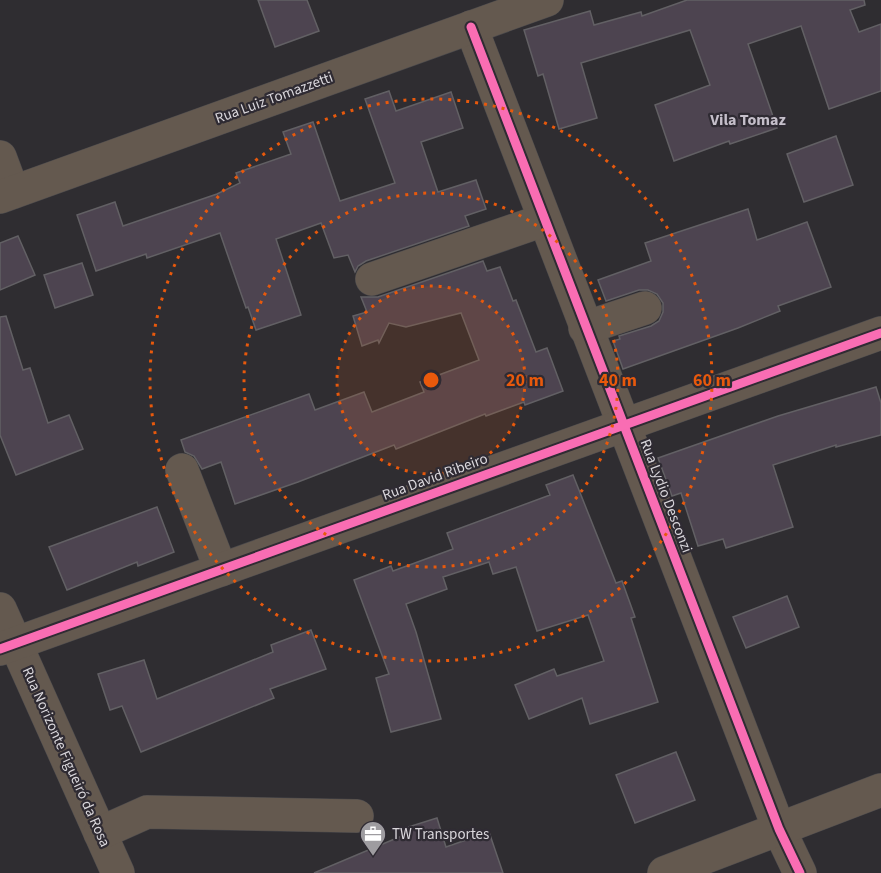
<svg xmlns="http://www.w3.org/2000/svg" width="881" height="873" viewBox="0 0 881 873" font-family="'Source Sans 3',sans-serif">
	<rect width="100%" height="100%" fill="#2f2d31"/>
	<!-- building -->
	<g fill="#4d4450" stroke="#626064" stroke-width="1.5">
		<polygon points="258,0 307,0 319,31 275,47"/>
		<polygon points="687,0 864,0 865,5 850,10 859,32 881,24 881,91 829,109 801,26 748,44 777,128 730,144 729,141 674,161 655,105 710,85 690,30 581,63 597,118 559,129 543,74 538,76 524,30 590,11 594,25 641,12 642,16"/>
		<polygon points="389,91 396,111 451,92 463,128 421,142 438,192 476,180 486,209 465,216 469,226 366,261 358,266 355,272 348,255 334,258 321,223 276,239 301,315 256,330 248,307 246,308 220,233 147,258 146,254 96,271 77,215 115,202 123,226 217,194 240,183 236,173 291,154 283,132 313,122 340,201 395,183 365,99"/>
		<polygon points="836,136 853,185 804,202 787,154"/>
		<polygon points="748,209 757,240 807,222 831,287 778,306 780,311 738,328 623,369 613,341 620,339 619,336 651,326 659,321 663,312 663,303 657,294 648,290 639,290 606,301 598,280 651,261 645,243"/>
		<polygon points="18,236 35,275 0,290 0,243"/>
		<polygon points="483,261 487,271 500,267 513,301 516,300 536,352 547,348 563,391 525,405 524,402 486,416 485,414 396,449 394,445 298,482 235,504 221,462 202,469 194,456 185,452 181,440 309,394 315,410 364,392 372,412 424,392 420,382 479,360 461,313 406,327 389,323 379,343 378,340 362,346 353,316 367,312 361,297 378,297"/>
		<polygon points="82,263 93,295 55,308 44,275"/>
		<polygon points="6,316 23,370 30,368 48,423 69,415 83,449 16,475 0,435 0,317"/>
		<polygon points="876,387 881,403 881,435 836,447 836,445 773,465 793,527 726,548 723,539 698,546 681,493 672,496 658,458 778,416"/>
		<polygon points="573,475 616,583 622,581 635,617 631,618 658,702 590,724 582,698 529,719 515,685 554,669 557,676 604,661 588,615 537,631 516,567 493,574 489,562 443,577 447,589 406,604 416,632 441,719 391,732 376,678 389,674 354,580 391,566 393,571 453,549 447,533 550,495 546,485"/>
		<polygon points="157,507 174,552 138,566 137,562 67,590 49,547"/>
		<polygon points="787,596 799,627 746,648 733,617"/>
		<polygon points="311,630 326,669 270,689 274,698 141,752 122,706 110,710 98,674 144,660 157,699 273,652 271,645"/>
		<polygon points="676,752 695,800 635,823 616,775"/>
		<polygon points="437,818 446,847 489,832 503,873 314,873 404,835 402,829"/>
	</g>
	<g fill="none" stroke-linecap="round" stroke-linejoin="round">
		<!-- minor casing -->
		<g stroke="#4a494c" stroke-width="34">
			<g id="minor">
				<polyline points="471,27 779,829 800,873"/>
				<polyline points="0,157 13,192"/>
				<polyline points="0,197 547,0"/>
				<polyline points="372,279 544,220"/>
				<polyline points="585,328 645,308"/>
				<polyline points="182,470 221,570"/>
				<polyline points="0,609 118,873"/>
				<polyline points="0,649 881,333"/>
				<polyline points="100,833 147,812 357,816"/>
				<polyline points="664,873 881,790"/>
			</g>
		</g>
		<!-- minor -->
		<use href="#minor" stroke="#64594f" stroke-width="33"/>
		<!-- cycleway casing -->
		<g stroke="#2f2b33" stroke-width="13">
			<g id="cycleway">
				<polyline points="471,27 779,829 800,873"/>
				<polyline points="0,649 881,333"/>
			</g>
		</g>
		<!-- cycleway -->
		<use href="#cycleway" stroke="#f96db3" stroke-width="9"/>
	</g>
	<!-- distance rings -->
	<circle cx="431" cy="380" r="94" fill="#e8590c" fill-opacity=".12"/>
	<g fill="none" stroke="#e8590c" stroke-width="3" stroke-dasharray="3 6">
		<circle cx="431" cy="380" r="94"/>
		<circle cx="431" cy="380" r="187"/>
		<circle cx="431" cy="380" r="281"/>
	</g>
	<!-- icons -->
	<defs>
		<g id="office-pin" transform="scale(1.35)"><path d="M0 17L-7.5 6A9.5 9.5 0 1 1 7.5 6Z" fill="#9e9ca0" stroke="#2f2b33"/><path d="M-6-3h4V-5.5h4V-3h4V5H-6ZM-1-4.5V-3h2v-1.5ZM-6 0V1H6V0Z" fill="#fff"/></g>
	</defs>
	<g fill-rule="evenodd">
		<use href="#office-pin" x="373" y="834"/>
	</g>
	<g text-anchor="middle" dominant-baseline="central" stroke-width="4.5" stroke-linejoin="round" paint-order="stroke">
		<!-- street labels -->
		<g font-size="15" fill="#dad7dc" stroke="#2f2b33">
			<text transform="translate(274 98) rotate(-20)">Rua Luiz Tomazzetti</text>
			<text transform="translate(435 477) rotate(-20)">Rua David Ribeiro</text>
			<text transform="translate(666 496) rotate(69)">Rua Lydio Desconzi</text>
			<text transform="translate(66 757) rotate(66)">Rua Norizonte Figueiró da Rosa</text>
		</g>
		<!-- poi labels -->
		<g font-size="15" fill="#dad7dc" stroke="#2f2b33" text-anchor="start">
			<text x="392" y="834">TW Transportes</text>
		</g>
		<!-- neighbourhood labels -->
		<g font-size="16" font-weight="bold" fill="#c5bfca" stroke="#2f2b33">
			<text x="748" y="120">Vila Tomaz</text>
		</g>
	</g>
	<circle cx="431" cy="380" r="9" fill="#e8590c" stroke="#2f2b33" stroke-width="3"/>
	<g font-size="18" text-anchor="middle" font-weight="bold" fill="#e8590c" stroke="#2f2b33" stroke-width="4.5" stroke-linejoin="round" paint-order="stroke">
		<text x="525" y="386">20 m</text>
		<text x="618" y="386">40 m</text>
		<text x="712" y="386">60 m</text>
	</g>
</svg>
